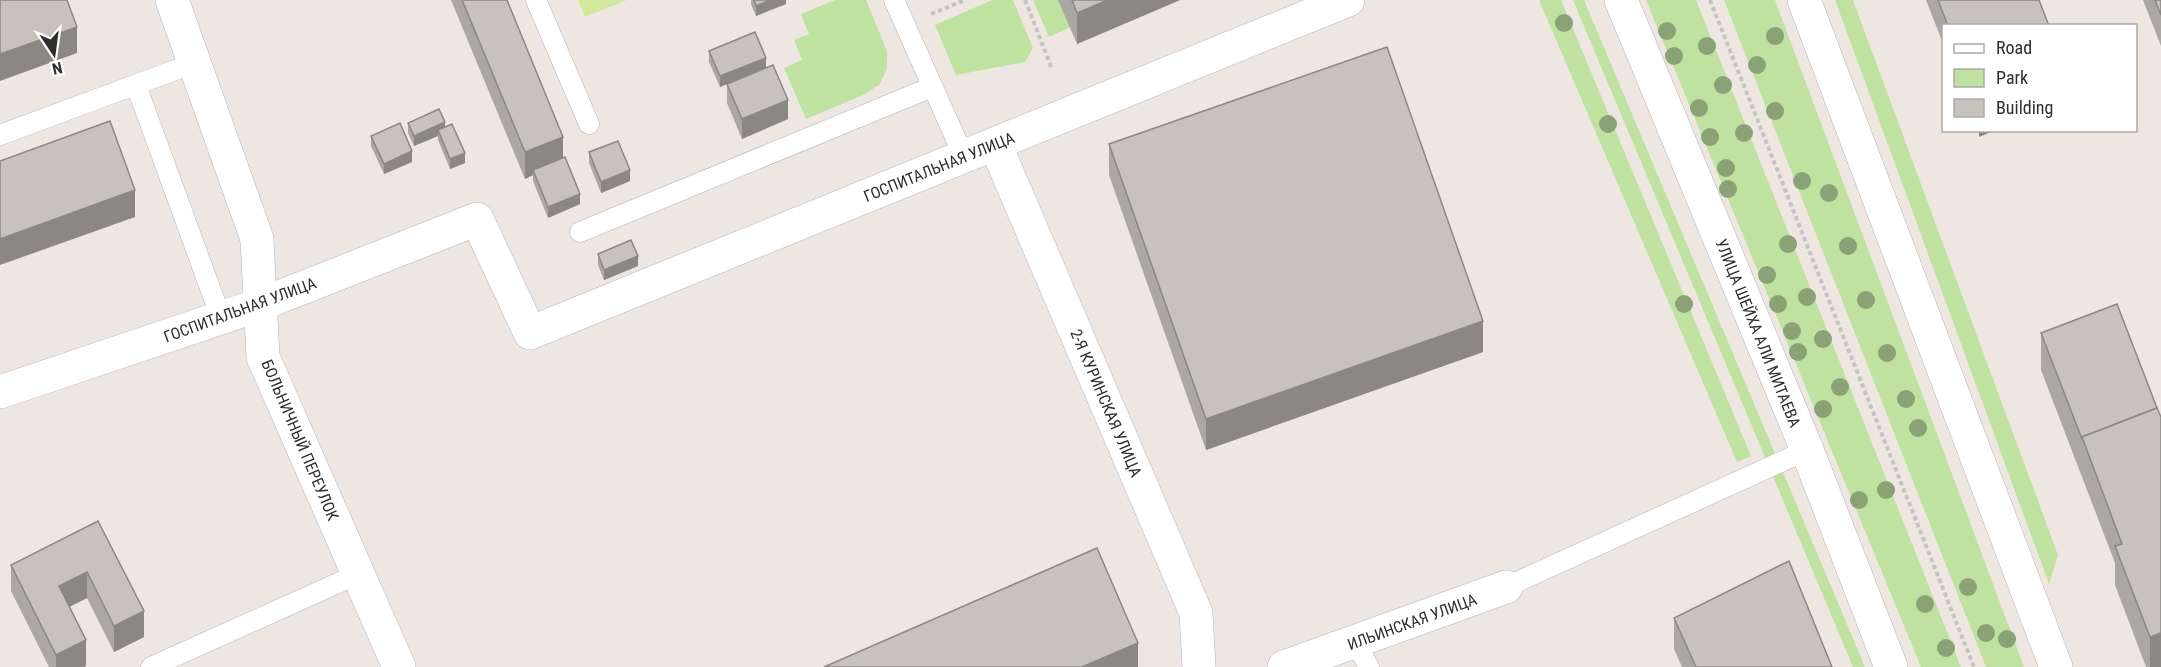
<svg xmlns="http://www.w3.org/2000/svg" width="2161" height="667" viewBox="0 0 2161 667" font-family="'Roboto Condensed',sans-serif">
	<rect width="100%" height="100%" fill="#eee7e1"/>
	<!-- green -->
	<g fill="#bfe2a1">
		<polygon points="835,0 866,0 887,51 887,69 879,85 863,95 806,119 784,68 802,60 794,40 809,34 801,14"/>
		<polygon points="992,0 1013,0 1033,48 1025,62 956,75 935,25"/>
		<polygon points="1033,0 1059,0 1070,27 1049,37"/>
		<polygon points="1539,0 1561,0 1751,456 1737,462"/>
		<polygon points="1573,0 1584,0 1865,667 1853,667"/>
		<polygon points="1646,0 1696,0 1961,667 1921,667"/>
		<polygon points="1724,0 1775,0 2024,667 1986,667"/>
		<polygon points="1835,0 1853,0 2058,555 2049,584"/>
	</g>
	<!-- pitch -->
	<polygon fill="#d2e89d" points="578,0 627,0 585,17"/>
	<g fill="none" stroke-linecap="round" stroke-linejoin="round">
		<!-- lane casing -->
		<g stroke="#b1b5bd" stroke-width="21">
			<g id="lane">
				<polyline points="536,0 589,124"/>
				<polyline points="894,0 964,157"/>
				<polyline points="136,85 221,318"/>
				<polyline points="0,135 194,63"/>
				<polyline points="580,232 932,87"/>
				<polyline points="1506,587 1807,450"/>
				<polyline points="1356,643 1369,667"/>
				<polyline points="151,667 358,574"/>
			</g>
		</g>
		<!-- street casing -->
		<g stroke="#b1b5bd" stroke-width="34">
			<g id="street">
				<polyline points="172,0 257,239 263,357 399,667"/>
				<polyline points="995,144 1196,613 1199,667"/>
				<polyline points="0,392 259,305 477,219 530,333 1348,0"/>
				<polyline points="1284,667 1506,587"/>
			</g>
		</g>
		<!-- secondary casing -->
		<g stroke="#b1b5bd" stroke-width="34">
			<g id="secondary">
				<polyline points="1621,0 1807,450 1891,667"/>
				<polyline points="1804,0 2056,667"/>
			</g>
		</g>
		<!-- path -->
		<g stroke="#c4c4c4" stroke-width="4" stroke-dasharray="4.5 3" stroke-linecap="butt">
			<polyline points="1025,0 1052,69"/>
			<polyline points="1710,0 1974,667"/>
			<polyline points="931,14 965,0"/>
		</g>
		<!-- lane -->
		<use href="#lane" stroke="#fff" stroke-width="20"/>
		<!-- street -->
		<use href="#street" stroke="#fff" stroke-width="33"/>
		<!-- secondary -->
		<use href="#secondary" stroke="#fff" stroke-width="33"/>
	</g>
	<!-- trees -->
	<g fill="#8aa276">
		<circle cx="1564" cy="23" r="9"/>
		<circle cx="1667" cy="31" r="9"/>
		<circle cx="1775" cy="36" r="9"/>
		<circle cx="1707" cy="46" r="9"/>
		<circle cx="1674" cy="56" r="9"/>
		<circle cx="1757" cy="65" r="9"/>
		<circle cx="1723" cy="85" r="9"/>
		<circle cx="1699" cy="108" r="9"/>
		<circle cx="1775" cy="111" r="9"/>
		<circle cx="1608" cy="124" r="9"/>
		<circle cx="1744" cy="133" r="9"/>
		<circle cx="1710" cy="137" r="9"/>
		<circle cx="1726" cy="168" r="9"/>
		<circle cx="1802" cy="181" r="9"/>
		<circle cx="1728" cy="189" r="9"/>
		<circle cx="1829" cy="193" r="9"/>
		<circle cx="1788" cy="244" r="9"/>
		<circle cx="1848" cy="246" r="9"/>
		<circle cx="1767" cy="275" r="9"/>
		<circle cx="1807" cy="297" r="9"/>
		<circle cx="1866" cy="300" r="9"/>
		<circle cx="1684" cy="304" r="9"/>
		<circle cx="1778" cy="304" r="9"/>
		<circle cx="1792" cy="331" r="9"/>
		<circle cx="1823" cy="339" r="9"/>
		<circle cx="1798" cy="352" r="9"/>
		<circle cx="1887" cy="353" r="9"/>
		<circle cx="1840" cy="387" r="9"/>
		<circle cx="1906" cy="399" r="9"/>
		<circle cx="1823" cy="409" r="9"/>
		<circle cx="1918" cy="428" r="9"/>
		<circle cx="1886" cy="490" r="9"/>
		<circle cx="1859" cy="500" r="9"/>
		<circle cx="1968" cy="587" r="9"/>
		<circle cx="1925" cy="604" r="9"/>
		<circle cx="1986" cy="633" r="9"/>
		<circle cx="2007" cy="639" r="9"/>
		<circle cx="1946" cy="648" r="9"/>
	</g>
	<!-- wall -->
	<g fill="#aba7a2">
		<polygon points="451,0 507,0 580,204 548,218 533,181 533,175 525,179"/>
		<polygon points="751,0 786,0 786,4 756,16 751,4"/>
		<polygon points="1058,0 1180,0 1077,44"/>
		<polygon points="1926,0 2039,0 2049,26 1944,26 1944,46"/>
		<polygon points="2143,0 2161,0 2161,46"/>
		<polygon points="709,51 766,68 788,119 742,139 727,103 727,84 720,87 709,62"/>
		<polygon points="408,123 445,127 465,163 450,169 438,140 438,136 414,146 408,133"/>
		<polygon points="371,136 412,162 384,174 371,146"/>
		<polygon points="1109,144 1483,352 1206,450 1109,175"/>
		<polygon points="589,152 630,181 601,193 589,163"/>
		<polygon points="598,254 638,266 604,280 598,265"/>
		<polygon points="2117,304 2161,667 2146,667 2115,585 2115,563 2041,370 2041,333"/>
		<polygon points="98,521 144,637 114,652 87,598 69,607 86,666 84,667 49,667 11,591 11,565"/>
		<polygon points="1674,618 1832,667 1682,667 1674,649"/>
	</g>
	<!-- shaded-wall -->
	<g fill="#8b8884">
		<polygon points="771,0 786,0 786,4 756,16 756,6"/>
		<polygon points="1108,0 1180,0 1077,44 1077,13"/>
		<polygon points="77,27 77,53 0,81 0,54"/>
		<polygon points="766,58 766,68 720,87 720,76"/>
		<polygon points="788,100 788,119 742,139 742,119"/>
		<polygon points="445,122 445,132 438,130 438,136 414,146 414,136"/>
		<polygon points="1979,130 1996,130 1979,137"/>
		<polygon points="563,137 563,163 533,170 533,175 525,179 525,152"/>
		<polygon points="412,151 412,162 384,174 384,164"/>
		<polygon points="465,153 465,163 450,169 450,159"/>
		<polygon points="630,170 630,181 601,193 601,182"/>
		<polygon points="135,190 135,217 0,265 0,239"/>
		<polygon points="580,194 580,204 548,218 548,207"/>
		<polygon points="638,256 638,266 604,280 604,270"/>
		<polygon points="1483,321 1483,352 1206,450 1206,419"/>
		<polygon points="87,572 87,598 59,612 59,586"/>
		<polygon points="144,611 144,637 114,652 114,626"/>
		<polygon points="2161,633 2161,667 2150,667 2150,637"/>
		<polygon points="86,640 86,666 84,667 56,667 56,655"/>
		<polygon points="1138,643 1138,667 1082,667"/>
	</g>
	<!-- building -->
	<g fill="#c7c2bc" stroke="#8b8884" stroke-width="1.5">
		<polygon points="0,0 67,0 77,27 0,54"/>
		<polygon points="462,0 507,0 563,137 525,152"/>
		<polygon points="754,0 771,0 756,6"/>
		<polygon points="1072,0 1108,0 1077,13"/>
		<polygon points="1938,0 2039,0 2049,26 1948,26"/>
		<polygon points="2155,0 2161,0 2161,15"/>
		<polygon points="755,32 766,58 720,76 709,51"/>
		<polygon points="1387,47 1483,321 1206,419 1109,144"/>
		<polygon points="773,65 788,100 742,119 727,84"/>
		<polygon points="439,109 445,122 414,136 408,123"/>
		<polygon points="110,121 135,190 0,239 0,161"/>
		<polygon points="400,123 412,151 384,164 371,136"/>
		<polygon points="452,124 465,153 450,159 438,130"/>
		<polygon points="618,141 630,170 601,182 589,152"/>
		<polygon points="565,157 580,194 548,207 533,170"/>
		<polygon points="631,240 638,256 604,270 598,254"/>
		<polygon points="2117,304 2157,408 2082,437 2082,439 2041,333"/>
		<polygon points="2157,408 2161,417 2161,633 2150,637 2115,546 2122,544 2082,437"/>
		<polygon points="98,521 144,611 114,626 87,572 59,586 86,640 56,655 11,565"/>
		<polygon points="1097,548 1138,643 1082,667 824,667"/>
		<polygon points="1789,561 1832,667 1696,667 1674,618"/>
	</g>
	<g text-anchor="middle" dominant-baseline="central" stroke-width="4.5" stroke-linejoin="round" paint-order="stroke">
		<!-- street labels -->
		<g font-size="16" fill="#2e2e2e" stroke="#fff">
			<text transform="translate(939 167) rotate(-22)">ГОСПИТАЛЬНАЯ УЛИЦА</text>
			<text transform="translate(240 310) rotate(-20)">ГОСПИТАЛЬНАЯ УЛИЦА</text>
			<text transform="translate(1758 333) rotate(68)">УЛИЦА ШЕЙХА АЛИ МИТАЕВА</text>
			<text transform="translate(1106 403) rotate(67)">2-Я КУРИНСКАЯ УЛИЦА</text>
			<text transform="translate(300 440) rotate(67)">БОЛЬНИЧНЫЙ ПЕРЕУЛОК</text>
			<text transform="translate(1412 622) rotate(-20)">ИЛЬИНСКАЯ УЛИЦА</text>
		</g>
	</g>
	<!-- legend -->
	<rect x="1942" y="24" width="195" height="108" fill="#ffffff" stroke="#ababab" stroke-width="1.5"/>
	<rect x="1954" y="44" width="30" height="9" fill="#ffffff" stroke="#ababab" stroke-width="1.5"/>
	<text x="1996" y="54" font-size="18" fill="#2e2e2e">Road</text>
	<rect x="1954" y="69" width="30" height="18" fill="#bfe2a1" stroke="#ababab" stroke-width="1.5"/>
	<text x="1996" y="84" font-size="18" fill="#2e2e2e">Park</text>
	<rect x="1954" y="99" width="30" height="18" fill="#c7c2bc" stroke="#ababab" stroke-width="1.5"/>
	<text x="1996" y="114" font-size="18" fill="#2e2e2e">Building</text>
	<!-- north arrow -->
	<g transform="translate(54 54) rotate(167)" stroke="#ffffff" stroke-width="4.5" paint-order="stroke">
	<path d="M0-4.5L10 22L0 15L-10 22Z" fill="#2e2e2e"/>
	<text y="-9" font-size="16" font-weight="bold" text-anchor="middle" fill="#2e2e2e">N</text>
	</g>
</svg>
